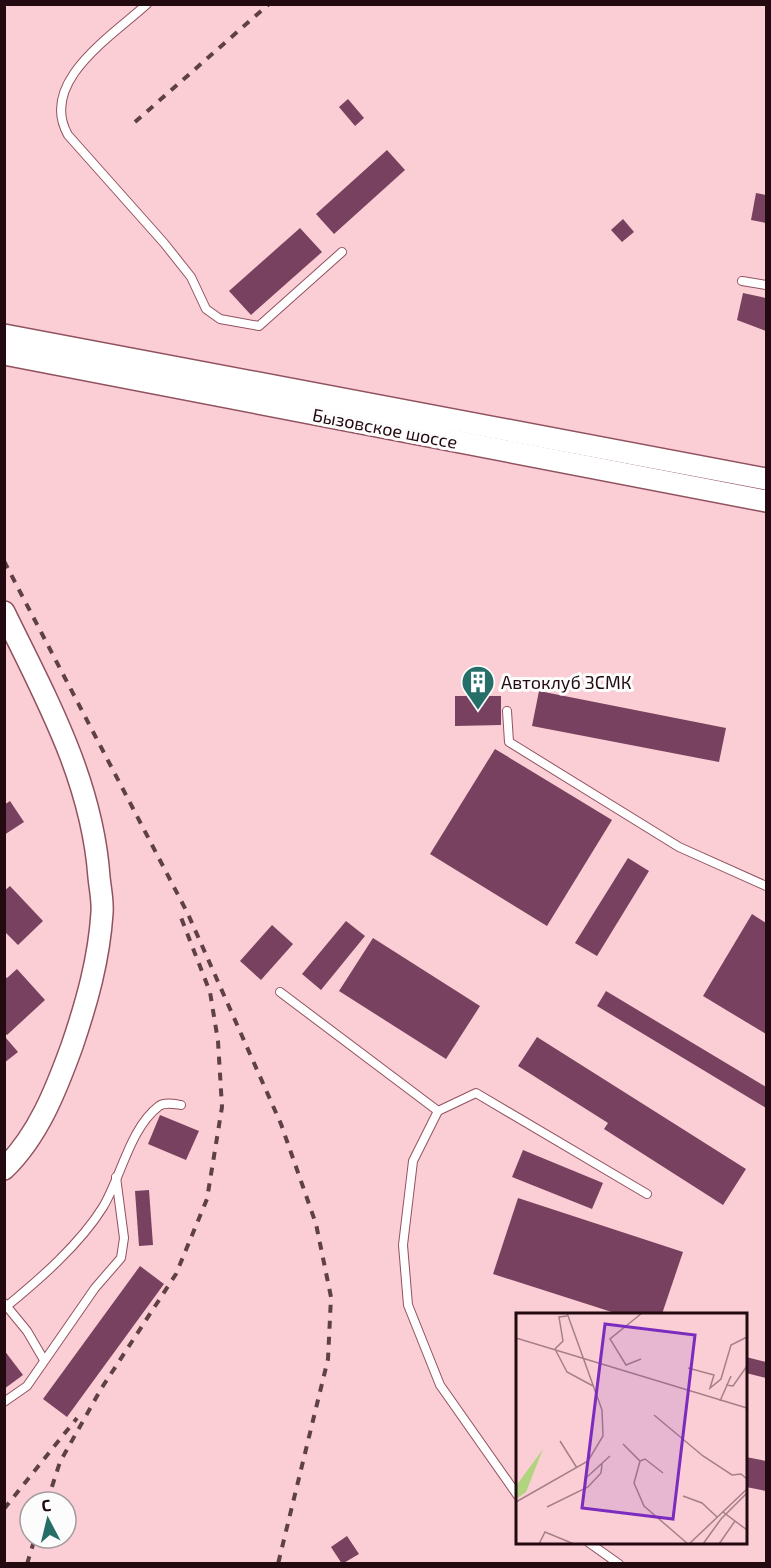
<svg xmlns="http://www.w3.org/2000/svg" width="771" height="1568" viewBox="0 0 771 1568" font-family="'Exo 2',sans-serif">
	<rect width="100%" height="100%" fill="#fbced5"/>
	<!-- building -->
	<g fill="#78415f">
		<polygon points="348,99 364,118 355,126 339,107"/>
		<polygon points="387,150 405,170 334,234 316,214"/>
		<polygon points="756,193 766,195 766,223 751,220"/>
		<polygon points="623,219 634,232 622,242 611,230"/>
		<polygon points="300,228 322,252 251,315 229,291"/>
		<polygon points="743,293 766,298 766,331 737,320"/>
		<polygon points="539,691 726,728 719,762 532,726"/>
		<polygon points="455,696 501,696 501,725 455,726"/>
		<polygon points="495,749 612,820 547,926 430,854"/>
		<polygon points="10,801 24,822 4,835 4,805"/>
		<polygon points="628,858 649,871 597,956 575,943"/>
		<polygon points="10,886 43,921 18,945 4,931 4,891"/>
		<polygon points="752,914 766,923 766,1034 703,996"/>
		<polygon points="346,921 365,936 321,990 302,974"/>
		<polygon points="272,925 293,944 261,980 240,961"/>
		<polygon points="373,938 480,1006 446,1059 339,991"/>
		<polygon points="17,969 45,1000 7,1035 4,1032 4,975 7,978"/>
		<polygon points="606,991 766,1087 766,1108 597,1006"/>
		<polygon points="537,1037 746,1169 723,1205 604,1129 608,1123 518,1066"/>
		<polygon points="6,1038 18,1052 4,1063 4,1039"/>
		<polygon points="160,1115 199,1131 186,1160 148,1144"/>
		<polygon points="523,1150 603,1183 592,1209 512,1177"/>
		<polygon points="149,1190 153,1245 139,1246 135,1191"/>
		<polygon points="518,1198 683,1252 662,1314 618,1314 493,1274"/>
		<polygon points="140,1266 164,1284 67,1417 43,1399"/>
		<polygon points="4,1350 23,1375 4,1389"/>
		<polygon points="746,1357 766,1362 766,1378 746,1373"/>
		<polygon points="746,1457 766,1461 766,1491 746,1487"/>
		<polygon points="347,1536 359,1554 342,1564 331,1547"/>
	</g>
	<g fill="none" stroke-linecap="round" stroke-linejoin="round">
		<!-- lane casing -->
		<g stroke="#91525f" stroke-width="10">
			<g id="lane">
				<path d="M 147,4 C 112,36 38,82 68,135 L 164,243 L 191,277 L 206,309 L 220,319 L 259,326 L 342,252"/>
				<polyline points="742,281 766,285"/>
				<polyline points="507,711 509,742 679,847 766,886"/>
				<polyline points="280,992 438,1111"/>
				<polyline points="4,1303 27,1331 44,1360"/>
				<path d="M 7,1306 C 40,1279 80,1244 103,1207 C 121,1177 130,1128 159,1106 C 165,1102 174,1104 181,1105"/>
				<polyline points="4,1402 27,1386 95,1288 121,1258 124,1238 116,1177"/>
				<polyline points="518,1496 440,1385 408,1305 403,1245 413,1161 438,1111 476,1093 647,1194"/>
				<polyline points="588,1542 619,1564"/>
			</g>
		</g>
		<!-- secondary casing -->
		<g stroke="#91525f" stroke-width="24">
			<g id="secondary">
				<polyline points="4,335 766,479"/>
				<polyline points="4,354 766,501"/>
				<path d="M 4,612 C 46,698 92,780 99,877 C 100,888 103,901 102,913 C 99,959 87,1002 72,1046 C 56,1090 38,1136 4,1169"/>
			</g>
		</g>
		<!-- lane -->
		<use href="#lane" stroke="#fff" stroke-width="8"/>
		<!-- secondary -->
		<use href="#secondary" stroke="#fff" stroke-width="21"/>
		<!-- rail -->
		<g stroke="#5e4046" stroke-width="4" stroke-dasharray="8 8" stroke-linecap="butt">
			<polyline points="135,122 269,4"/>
			<polyline points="4,561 188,914 281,1124 316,1224 331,1297 328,1359 278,1564"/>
			<polyline points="47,1502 60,1462 101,1389 176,1274 207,1199 222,1107 218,1041 210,992 180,915"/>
			<polyline points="4,1509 77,1418"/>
			<polyline points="27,1564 35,1538"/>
		</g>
	</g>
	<!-- icons -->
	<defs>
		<g id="building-pin" transform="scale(1.725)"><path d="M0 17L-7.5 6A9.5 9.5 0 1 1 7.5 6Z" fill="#266f68" stroke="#fcfcfc"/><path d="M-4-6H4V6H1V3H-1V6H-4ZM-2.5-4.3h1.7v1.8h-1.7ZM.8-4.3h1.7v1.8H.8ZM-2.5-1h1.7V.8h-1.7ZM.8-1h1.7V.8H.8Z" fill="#fff"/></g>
	</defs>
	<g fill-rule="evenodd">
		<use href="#building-pin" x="478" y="682"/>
	</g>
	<g text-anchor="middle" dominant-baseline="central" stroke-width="6" stroke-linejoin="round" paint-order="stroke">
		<!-- street labels -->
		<g font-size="18" fill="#230a10" stroke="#fcfcfc">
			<text transform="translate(385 428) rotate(11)">Бызовское шоссе</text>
		</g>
		<!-- poi labels -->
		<g font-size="18" fill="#230a10" stroke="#fcfcfc" text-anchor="start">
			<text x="501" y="682">Автоклуб ЗСМК</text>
		</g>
	</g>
	<!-- overview -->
	<g transform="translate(516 1313)">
		<rect width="231" height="231" fill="#fbced5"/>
		<path d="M 27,136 L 10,179 L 0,186 L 0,173 Z" fill="#b1d47e"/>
		<path fill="none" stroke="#a58086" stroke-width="1.5" d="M 51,3 L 43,4 L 47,28 L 39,36 L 51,59 L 77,73M 0,25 L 231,95M 125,46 L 110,52 L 94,26 L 126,0M 172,55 L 198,62 L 194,75 L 205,66 L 215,32 L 231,24M 210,72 L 217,73 L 231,53M 204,88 L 215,63M 138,102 L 187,143 L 216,162 L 225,161 L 231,166M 44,128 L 61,155M 107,131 L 124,148 L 129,146 L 147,160M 124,148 L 118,170 L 128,193 L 172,231M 71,164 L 94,143M 167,183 L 186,190 L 201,204M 0,189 L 72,148 L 87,123 L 86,97 L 51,0M 31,194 L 72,174 L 85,160 L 86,151M 207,199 L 231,217M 23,231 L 29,219 L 58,231M 173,231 L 231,176M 187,231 L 205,206 L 231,180M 203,231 L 219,208"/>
		<path fill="#7b2cbf" fill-opacity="0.15" stroke="#7b2cbf" stroke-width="3" d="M 89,11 L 179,22 L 157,206 L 66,195 Z"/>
		<rect width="231" height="231" fill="none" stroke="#230a10" stroke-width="3"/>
	</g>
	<!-- border -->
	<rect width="771" height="1568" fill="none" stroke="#230a10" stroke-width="12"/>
	<!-- north arrow -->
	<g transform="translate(48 1520) rotate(353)"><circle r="28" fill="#fcfcfc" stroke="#a59b9e" stroke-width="1.5"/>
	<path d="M0-4.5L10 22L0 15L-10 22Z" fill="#266f68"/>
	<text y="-9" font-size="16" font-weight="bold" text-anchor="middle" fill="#230a10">С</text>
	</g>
</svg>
